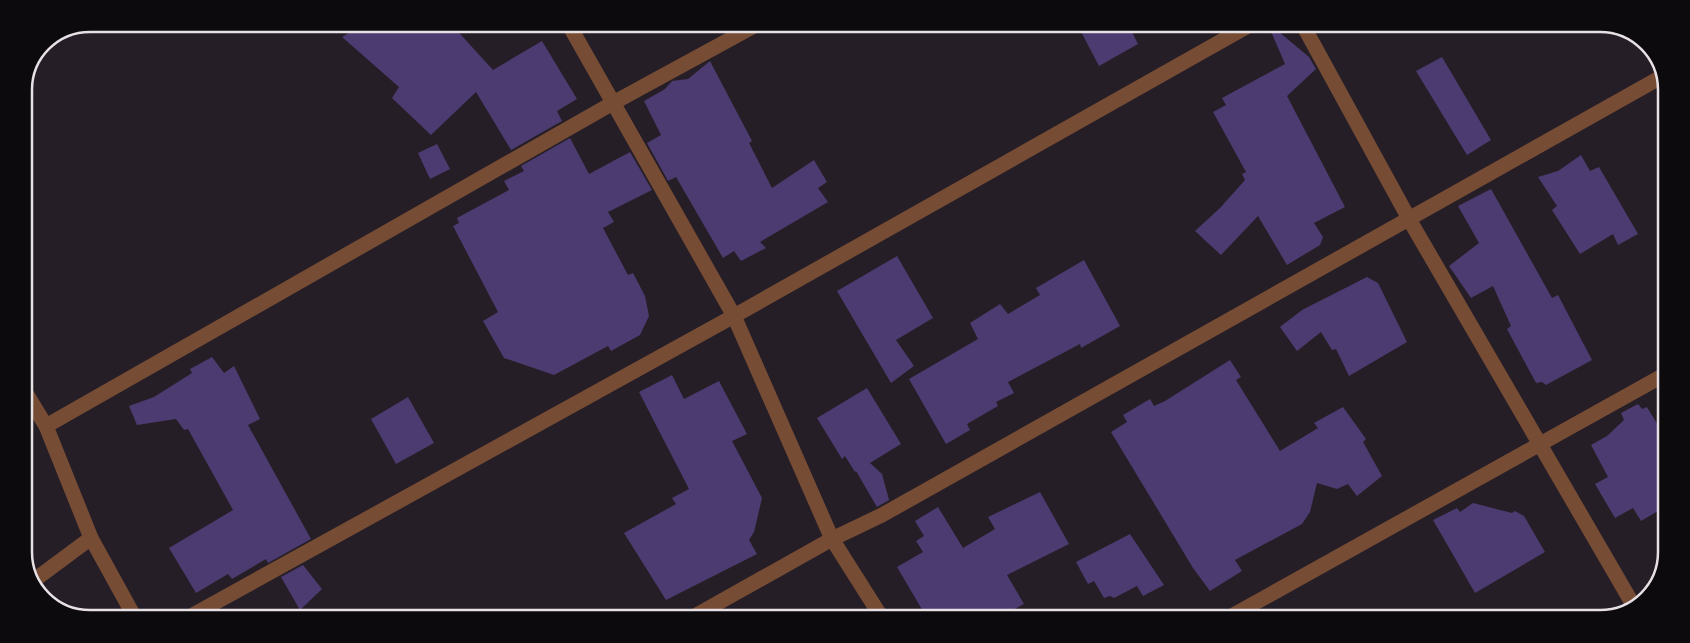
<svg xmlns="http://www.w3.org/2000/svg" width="1690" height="643" viewBox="0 0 1690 643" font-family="Georgia,serif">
	<rect width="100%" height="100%" fill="#261e26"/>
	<!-- building -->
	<g fill="#4b3b70">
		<polygon points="364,24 452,25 493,70 542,41 577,99 557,111 562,121 511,150 476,92 431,135 392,98 399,87 342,37"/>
		<polygon points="1078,26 1129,26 1138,44 1099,66"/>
		<polygon points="1269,27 1273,27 1309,57 1316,69 1287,96 1345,207 1314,223 1323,237 1320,245 1287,265 1258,216 1221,255 1195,231 1220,208 1245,180 1242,174 1246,172 1213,112 1226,105 1222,98 1285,64"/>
		<polygon points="1442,57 1491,140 1467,155 1416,71"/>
		<polygon points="710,61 752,141 749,143 772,188 814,160 827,182 818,188 828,202 760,242 766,248 741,261 734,251 723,258 676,177 668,181 647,143 661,135 644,101 665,89 672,81 688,79"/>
		<polygon points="570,138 589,174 630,152 652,190 608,212 614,222 603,228 628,275 633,273 645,296 649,316 640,335 611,351 608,346 554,375 504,358 483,321 498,312 453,226 459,223 457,218 509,190 504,181 524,171 521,166"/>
		<polygon points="437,144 450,169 430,179 418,153"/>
		<polygon points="1581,155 1590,171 1599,167 1638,234 1618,245 1613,234 1580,254 1552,210 1557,206 1538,177 1558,171"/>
		<polygon points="1491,189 1552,298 1558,295 1592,360 1546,385 1542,382 1536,383 1507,329 1511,326 1493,286 1471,298 1449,266 1479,243 1458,206"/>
		<polygon points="897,256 933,318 896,340 914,366 891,383 837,291"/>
		<polygon points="1084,260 1120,326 1081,348 1080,344 1008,382 1014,393 996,402 998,406 967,424 970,430 946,444 909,379 978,339 970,323 1000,304 1008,314 1040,295 1036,288"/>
		<polygon points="1367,277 1378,283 1407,342 1349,376 1336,349 1332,350 1321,332 1297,351 1280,327 1302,310"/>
		<polygon points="212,357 224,373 234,366 260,419 248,425 311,539 268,563 266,559 232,579 228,574 196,593 169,548 233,510 188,429 184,430 176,419 137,425 129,406 154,397 192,373 190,369"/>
		<polygon points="1230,360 1241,377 1236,380 1280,451 1318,428 1314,423 1343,407 1366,439 1363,442 1382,476 1357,496 1348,484 1337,489 1317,483 1310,512 1302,524 1235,560 1242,571 1210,591 1193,568 1111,432 1127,422 1123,415 1150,399 1154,406 1165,401"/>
		<polygon points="672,375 684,399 719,381 747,434 732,441 762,498 754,532 749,540 757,554 666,600 624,533 676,504 672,498 689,489 639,392"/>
		<polygon points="867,388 901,444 870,463 882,474 889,500 877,507 856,471 855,472 845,456 842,459 817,418"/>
		<polygon points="408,397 434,443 396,464 371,419"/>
		<polygon points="1638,404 1642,409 1647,407 1664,435 1663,508 1641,521 1633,508 1615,518 1595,484 1608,477 1591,445 1607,436 1624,420 1621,413"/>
		<polygon points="1040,492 1069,544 1007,575 1024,604 998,618 927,618 897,567 923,552 916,541 924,536 915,521 938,507 963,548 995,529 988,517"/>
		<polygon points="1473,503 1512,513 1515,511 1524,516 1545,552 1475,593 1433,520 1457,508 1460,512"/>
		<polygon points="1130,534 1164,585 1143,596 1137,586 1114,598 1110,596 1104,598 1094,581 1088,584 1076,562"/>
		<polygon points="303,565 322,589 300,610 281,577"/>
	</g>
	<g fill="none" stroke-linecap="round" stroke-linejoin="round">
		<!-- minor -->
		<g stroke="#764c35" stroke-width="15">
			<polyline points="569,25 734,316 832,539 882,618"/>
			<polyline points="1304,27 1413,226 1635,608"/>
			<polyline points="24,390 46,426 91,538 134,616"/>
			<polyline points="46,426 613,103 756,25"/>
			<polyline points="33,581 91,538"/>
			<polyline points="191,616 734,316 1248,26"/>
			<polyline points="693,617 832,539 882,515 1663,76"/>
			<polyline points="1228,618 1664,375"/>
		</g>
	</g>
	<!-- crop -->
	<path d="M0 0H1690V643H0ZM90 32H1600A58 58 0 0 1 1658 90V552A58 58 0 0 1 1600 610H90A58 58 0 0 1 32 552V90A58 58 0 0 1 90 32Z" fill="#0d0a0d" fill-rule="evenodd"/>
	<path fill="none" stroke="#e7e1e6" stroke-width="2.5" d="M90 32H1600A58 58 0 0 1 1658 90V552A58 58 0 0 1 1600 610H90A58 58 0 0 1 32 552V90A58 58 0 0 1 90 32Z"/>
</svg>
